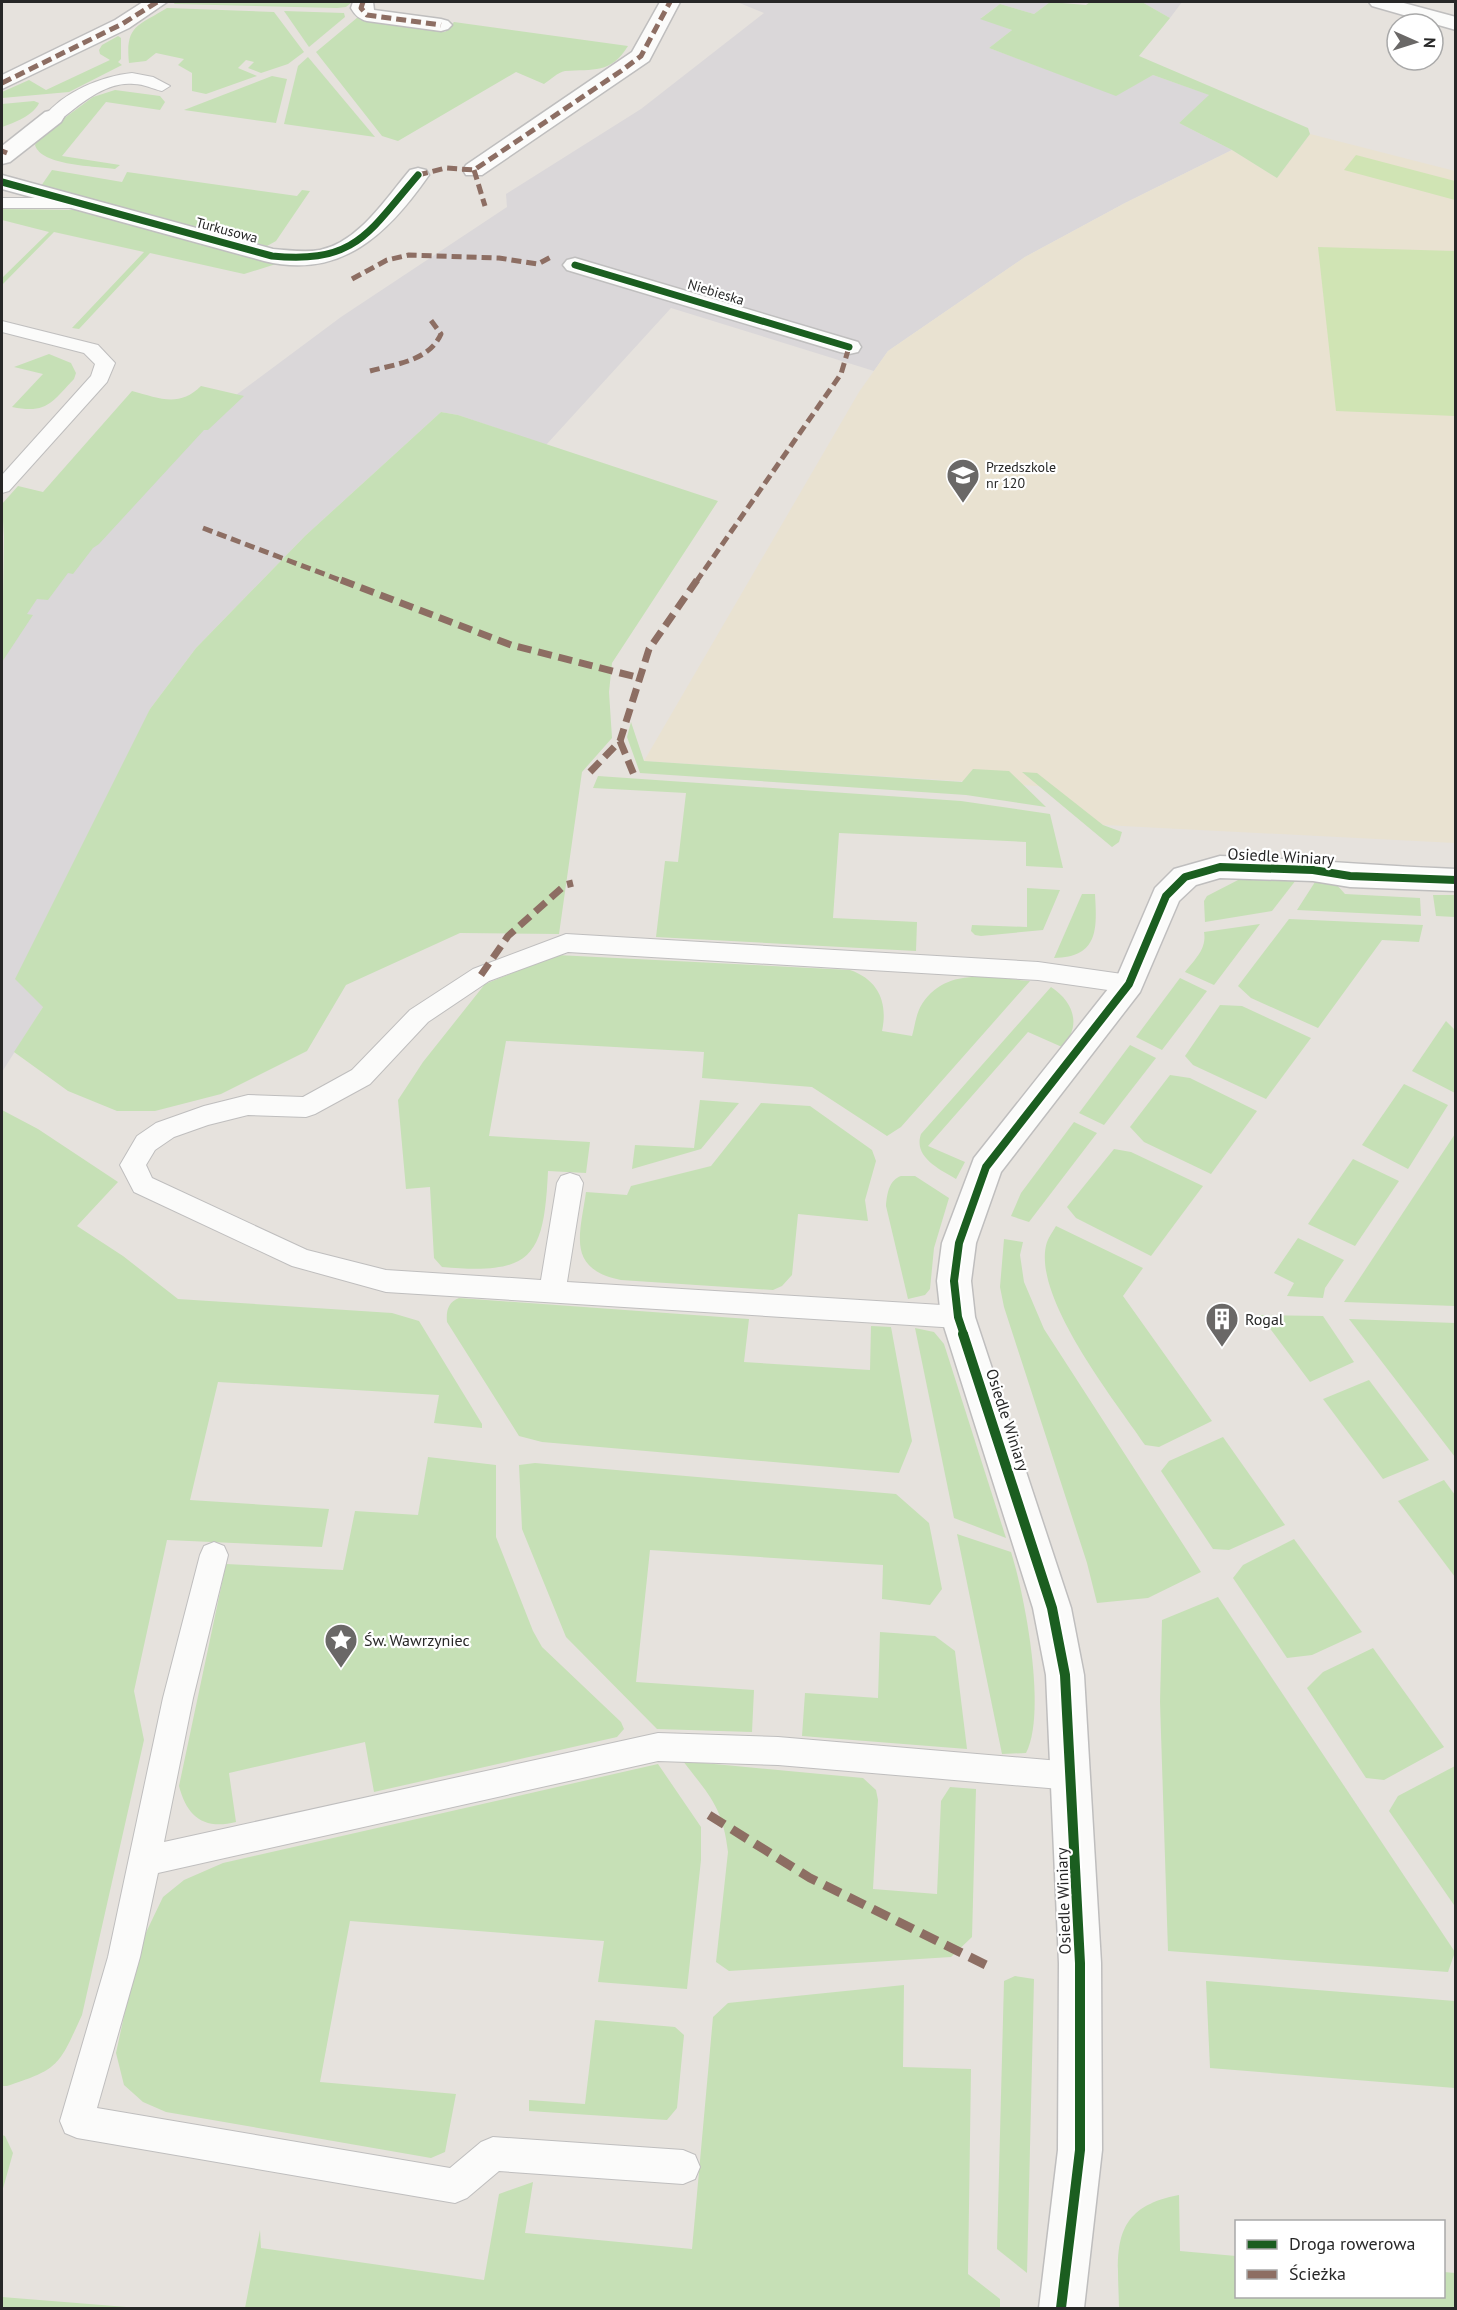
<svg xmlns="http://www.w3.org/2000/svg" width="1457" height="2310" viewBox="0 0 1457 2310" font-family="'PT Sans',sans-serif">
	<rect width="100%" height="100%" fill="#e6e2dd"/>
	<!-- industrial -->
	<g fill="#dad7d9">
		<polygon points="737,2 1050,2 1034,14 1000,4 981,18 1012,30 989,48 1116,95 1153,75 1210,95 1179,123 1232,150 1125,203 1025,257 888,351 874,371 671,308 546,445 458,415 441,412 305,536 196,648 150,709 43,1007 2,1072 2,642 33,596 236,395 341,317 507,207 506,194 641,109 764,13"/>
		<polygon points="1142,2 1182,2 1170,18"/>
	</g>
	<!-- education -->
	<polygon fill="#e9e2d1" points="1310,134 1455,171 1455,843 1103,825 1053,787 644,761 859,392 888,351 1025,257 1125,203 1232,150 1277,178"/>
	<!-- green -->
	<g fill="#c6e0b6">
		<polygon points="175,2 352,2 346,7 337,8 174,4"/>
		<polygon points="1050,2 1086,5 1090,2 1142,2 1170,18 1139,56 1308,128 1310,134 1277,178 1232,150 1179,123 1209,95 1153,75 1116,96 989,48 1012,30 980,19 1000,4 1034,14"/>
		<path d="M 167,8 L 274,12 L 304,52 L 288,64 L 261,73 L 248,68 L 254,62 L 246,60 L 238,68 L 257,76 L 206,94 L 192,91 L 192,73 L 178,65 L 184,59 L 156,53 L 146,61 L 129,63 C 125,25 138,26 167,8 Z"/>
		<polygon points="284,11 344,13 345,17 309,47"/>
		<path d="M 358,17 L 364,21 L 445,32 L 454,22 L 628,46 C 611,74 593,69 565,71 C 558,72 550,80 544,84 L 516,72 L 398,141 L 382,136 L 316,52 Z"/>
		<polygon points="118,36 121,38 121,59 118,62 122,65 69,92 2,98 2,92 29,80 46,90 110,60 100,54 99,50 102,45"/>
		<polygon points="308,57 375,137 284,124 298,66"/>
		<polygon points="272,76 287,79 276,123 184,110"/>
		<path d="M 115,90 L 160,96 L 165,102 L 160,110 L 106,102 L 62,156 L 120,165 L 115,169 C 96,166 41,166 35,145 L 40,136 L 93,97 Z"/>
		<path d="M 34,101 L 39,103 C 34,115 14,123 2,127 L 2,104 Z"/>
		<polygon points="52,170 122,182 127,172 297,196 302,190 310,191 276,241 267,246 41,186"/>
		<polygon points="2,209 77,210 276,264 244,274 150,253 79,329 72,328 144,252 54,232 2,285 2,278 49,232 2,220"/>
		<path d="M 49,354 L 71,363 L 76,373 L 74,379 C 51,403 47,414 12,407 L 43,374 L 14,367 Z"/>
		<path d="M 201,386 L 244,396 L 208,430 L 204,430 L 99,544 L 93,548 L 73,574 L 68,573 L 48,600 L 37,599 L 27,614 L 33,615 L 2,662 L 4,536 L 2,504 L 18,486 L 43,492 L 132,391 C 159,398 179,408 201,386 Z"/>
		<polygon points="441,412 458,415 718,501 612,663 609,692 612,738 582,772 559,934 460,933 346,985 307,1051 221,1094 155,1111 117,1111 68,1091 14,1052 43,1007 15,979 150,709 196,648 305,536"/>
		<polygon points="631,722 644,761 962,782 973,769 1009,771 1046,807 966,795 640,773 627,737"/>
		<polygon points="1022,772 1037,773 1103,825 1122,832 1119,842 1112,847"/>
		<polygon points="598,776 961,801 1050,814 1063,868 1026,866 1026,842 839,833 833,918 917,922 916,951 656,937 665,861 678,862 686,793 593,788"/>
		<polygon points="1240,879 1296,880 1272,911 1205,922 1204,901 1207,896"/>
		<polygon points="1315,882 1335,883 1345,894 1420,898 1421,916 1297,910"/>
		<polygon points="1027,888 1060,890 1043,930 981,936 975,935 971,931 972,925 1027,927"/>
		<path d="M 1082,894 L 1095,894 C 1097,929 1099,957 1054,958 Z"/>
		<polygon points="1433,895 1455,895 1455,917 1436,916"/>
		<polygon points="1289,919 1423,925 1419,942 1382,940 1318,1028 1251,998 1238,986"/>
		<path d="M 1260,924 L 1214,985 L 1185,972 C 1195,959 1207,949 1204,932 Z"/>
		<path d="M 557,955 L 850,970 C 879,980 888,1003 882,1031 L 912,1036 C 915,1026 916,1013 922,1004 C 947,966 991,978 1030,981 L 901,1127 L 887,1136 L 812,1087 L 702,1078 L 704,1052 L 506,1041 L 489,1136 L 590,1142 L 586,1173 L 548,1171 C 544,1258 532,1275 442,1267 L 434,1258 L 430,1187 L 406,1189 L 398,1100 L 423,1062 L 485,984 Z"/>
		<polygon points="1180,978 1207,991 1162,1050 1136,1037"/>
		<path d="M 1051,987 C 1074,1002 1082,1026 1062,1047 L 1028,1032 L 928,1146 L 965,1162 L 956,1179 C 939,1169 913,1157 921,1134 Z"/>
		<polygon points="1220,1005 1242,1006 1311,1038 1266,1099 1193,1065 1185,1056"/>
		<polygon points="1446,1021 1455,1030 1455,1093 1412,1071"/>
		<polygon points="1130,1045 1156,1058 1104,1125 1079,1113"/>
		<polygon points="1170,1075 1190,1078 1257,1111 1211,1174 1144,1142 1130,1127"/>
		<polygon points="1404,1084 1448,1105 1408,1169 1362,1145"/>
		<polygon points="700,1100 739,1103 701,1149 632,1169 635,1145 694,1148"/>
		<path d="M 761,1103 L 810,1106 L 872,1150 L 876,1161 L 865,1200 L 868,1221 L 798,1214 L 792,1275 L 782,1286 L 773,1290 L 621,1280 C 566,1269 580,1235 586,1192 L 627,1195 L 631,1186 L 711,1166 Z"/>
		<path d="M 2,1110 L 38,1129 L 118,1182 L 77,1226 L 123,1256 L 178,1299 L 392,1313 L 419,1321 L 482,1424 L 482,1428 L 434,1423 L 439,1395 L 218,1382 L 190,1500 L 329,1509 L 322,1547 L 167,1540 L 134,1691 L 144,1740 L 82,2015 C 59,2065 60,2069 7,2086 L 2,2086 Z"/>
		<polygon points="1074,1122 1097,1133 1029,1222 1011,1216 1021,1193"/>
		<polygon points="1455,1134 1455,1306 1344,1302"/>
		<polygon points="1114,1149 1131,1152 1203,1186 1151,1256 1076,1218 1067,1207"/>
		<polygon points="1353,1159 1399,1181 1355,1246 1308,1224"/>
		<path d="M 901,1176 L 915,1176 L 949,1198 L 934,1248 L 930,1289 L 925,1295 L 908,1299 L 886,1206 C 887,1194 889,1180 901,1176 Z"/>
		<path d="M 1056,1226 L 1143,1268 L 1123,1296 L 1212,1421 L 1159,1447 L 1145,1445 C 1116,1402 1030,1295 1047,1242 C 1049,1237 1053,1231 1056,1226 Z"/>
		<polygon points="1298,1238 1344,1260 1325,1288 1323,1298 1287,1296 1294,1283 1274,1273"/>
		<polygon points="1004,1239 1023,1242 1020,1255 1024,1282 1044,1329 1201,1572 1148,1598 1097,1603 1087,1563 1004,1307 1000,1287"/>
		<path d="M 459,1298 L 749,1319 L 744,1362 L 870,1370 L 871,1326 L 891,1327 L 912,1441 L 899,1473 L 542,1442 L 519,1436 L 447,1322 C 446,1311 448,1302 459,1298 Z"/>
		<polygon points="1260,1315 1323,1316 1354,1362 1310,1382"/>
		<polygon points="1349,1319 1455,1323 1455,1457"/>
		<polygon points="915,1328 934,1332 944,1344 1006,1538 954,1518"/>
		<polygon points="1369,1380 1429,1460 1383,1479 1323,1399"/>
		<polygon points="1223,1437 1285,1525 1229,1550 1213,1549 1161,1471 1169,1461"/>
		<path d="M 428,1457 L 496,1465 L 496,1537 L 533,1631 L 542,1647 L 621,1722 L 624,1729 L 617,1737 L 374,1792 L 365,1742 L 229,1773 L 236,1822 C 204,1830 187,1817 179,1786 L 226,1564 L 343,1570 L 355,1511 L 418,1515 Z"/>
		<polygon points="535,1463 896,1494 929,1523 942,1589 930,1605 882,1599 883,1565 650,1550 636,1682 754,1690 752,1732 657,1729 566,1637 522,1529 519,1465"/>
		<polygon points="1444,1480 1455,1495 1455,1577 1398,1501"/>
		<path d="M 957,1534 L 1011,1552 C 1025,1596 1047,1713 1026,1753 L 1002,1754 Z"/>
		<polygon points="1294,1539 1362,1632 1312,1655 1287,1658 1233,1578 1243,1565"/>
		<polygon points="1218,1597 1455,1952 1448,1972 1168,1951 1160,1702 1162,1620"/>
		<polygon points="880,1632 935,1636 955,1651 967,1749 802,1736 805,1693 878,1698"/>
		<polygon points="1373,1648 1444,1747 1384,1780 1366,1778 1307,1688 1323,1672"/>
		<path d="M 683,1761 L 863,1778 L 876,1790 L 878,1800 L 873,1889 L 937,1894 L 941,1801 L 950,1787 L 976,1789 L 972,1937 L 951,1957 L 729,1971 L 716,1962 L 728,1852 C 723,1807 709,1795 683,1761 Z"/>
		<polygon points="658,1764 701,1827 701,1860 687,1989 598,1982 604,1941 350,1921 320,2082 456,2094 445,2152 431,2158 166,2112 143,2102 124,2085 116,2053 139,1947 163,1897 184,1880 223,1863"/>
		<polygon points="1455,1766 1456,1905 1454,1905 1389,1811 1398,1796"/>
		<polygon points="1015,1976 1034,1979 1027,2273 997,2249 1004,1981"/>
		<polygon points="1206,1981 1455,2001 1455,2088 1210,2068"/>
		<polygon points="904,1985 903,2067 971,2069 968,2274 1000,2299 1000,2308 245,2308 260,2230 261,2248 484,2280 499,2194 533,2182 525,2233 692,2249 713,2017 728,2003"/>
		<polygon points="595,2020 675,2027 684,2035 677,2108 667,2120 529,2111 529,2100 585,2104"/>
		<polygon points="2,2135 5,2136 13,2153 2,2192"/>
		<path d="M 1179,2195 L 1180,2251 L 1236,2256 L 1236,2296 L 1444,2296 L 1444,2272 L 1455,2273 L 1455,2308 L 1119,2308 C 1118,2252 1108,2208 1179,2195 Z"/>
		<polygon points="2,2297 139,2308 2,2308"/>
	</g>
	<!-- pitch -->
	<g fill="#d0e4b4">
		<polygon points="1356,155 1455,181 1455,200 1344,170"/>
		<polygon points="1318,247 1455,251 1455,416 1336,411"/>
	</g>
	<g fill="none" stroke-linecap="round" stroke-linejoin="round">
		<!-- lane casing -->
		<g stroke="#bfbebe" stroke-width="2">
			<g id="lane">
				<path d="M 132,73 L 153,77 L 170,86 L 162,91 C 153,89 144,84 134,84 C 106,81 80,104 59,121 L 53,122 L 44,117 C 63,92 102,76 132,73 Z"/>
				<polygon points="2,198 77,198 86,203 77,208 2,208"/>
				<polygon points="2,321 98,345 115,363 107,382 9,491 2,493 2,475 91,376 95,364 84,353 2,332"/>
				<polygon points="566,934 1038,962 1129,975 1138,978 1141,984 1138,990 1129,993 1038,980 568,952 489,981 428,1022 370,1084 315,1114 306,1117 248,1115 208,1125 174,1137 155,1150 146,1165 152,1178 307,1250 386,1270 541,1280 557,1183 561,1176 570,1173 579,1176 583,1183 567,1282 958,1306 967,1309 971,1317 967,1325 958,1328 386,1292 292,1266 134,1192 120,1165 137,1136 156,1123 204,1106 248,1095 303,1097 352,1070 410,1010 473,969"/>
				<polygon points="214,1542 224,1546 228,1555 193,1698 164,1842 658,1733 778,1737 1072,1762 1083,1766 1087,1776 1083,1786 1072,1790 778,1765 658,1761 158,1873 140,1957 97,2108 450,2168 481,2142 493,2137 683,2150 695,2155 700,2167 695,2179 683,2184 499,2171 467,2198 455,2203 77,2138 65,2133 60,2121 108,1957 163,1698 200,1555 204,1546"/>
			</g>
		</g>
		<!-- street casing -->
		<g stroke="#bfbebe" stroke-width="3">
			<g id="street">
				<polygon points="143,2 167,2 129,28 2,89 2,75 115,20"/>
				<path d="M 353,2 L 373,2 L 374,10 L 441,19 L 448,21 L 452,25 L 448,29 L 441,31 L 367,21 C 359,19 355,15 351,8 Z"/>
				<polygon points="660,2 680,2 649,61 482,175 466,175 463,170 466,165 632,52"/>
				<polygon points="53,110 61,112 64,117 61,122 10,162 2,164 2,146 45,112"/>
				<path d="M 418,168 L 426,170 L 429,175 C 388,234 341,280 264,261 L 2,189 L 2,175 L 273,249 C 289,250 304,253 320,250 C 359,242 386,198 410,170 Z"/>
				<polygon points="575,258 858,342 861,347 858,352 849,354 840,352 567,270 563,265 567,260"/>
				<path d="M 1220,856 C 1299,859 1377,866 1456,869 L 1456,891 L 1350,887 L 1313,881 L 1220,878 L 1196,885 L 1179,901 L 1140,992 L 1001,1172 L 976,1243 L 971,1281 L 975,1317 L 1071,1608 L 1084,1675 L 1101,1963 L 1102,2150 L 1084,2308 L 1039,2308 L 1058,2150 L 1059,1963 L 1046,1675 L 1033,1608 L 941,1317 L 937,1281 L 942,1243 L 974,1158 L 1116,979 L 1155,888 L 1174,869 Z"/>
			</g>
		</g>
		<!-- secondary casing -->
		<g stroke="#bfbebe" stroke-width="3">
			<polygon id="secondary" points="1369,2 1400,2 1456,17 1456,30 1372,6"/>
		</g>
		<!-- lane -->
		<use href="#lane" fill="#fbfbfa" fill-rule="evenodd"/>
		<!-- street -->
		<use href="#street" fill="#fbfbfa" fill-rule="evenodd"/>
		<!-- secondary -->
		<use href="#secondary" fill="#fbfbfa" fill-rule="evenodd"/>
		<!-- quiet-far2 -->
		<g stroke="#8d6e63" stroke-width="5" stroke-dasharray="10 5" stroke-linecap="butt">
			<polyline points="363,2 361,8 367,15 441,25"/>
			<polyline points="2,83 122,24 157,2"/>
			<polyline points="2,151 7,153"/>
			<polyline points="474,170 485,206"/>
			<polyline points="418,175 446,168 474,170 621,71 641,56 670,2"/>
			<polyline points="352,279 387,260 409,255 499,258 538,264 551,257"/>
			<path d="M 370,371 C 396,364 429,361 441,334 L 430,319"/>
			<polyline points="203,528 345,582"/>
			<polyline points="696,582 841,374 849,347"/>
		</g>
		<!-- quiet-far1 -->
		<g stroke="#8d6e63" stroke-width="7" stroke-dasharray="14 7" stroke-linecap="butt">
			<polyline points="341,580 511,645 640,678"/>
			<polyline points="620,741 634,775"/>
			<polyline points="590,772 620,741 649,649 697,580"/>
			<polyline points="481,975 508,936 565,885 573,883"/>
		</g>
		<!-- quiet -->
		<polyline stroke="#8d6e63" stroke-width="9" stroke-dasharray="18 9" stroke-linecap="butt" points="709,1815 810,1878 988,1966"/>
		<!-- cycleway-far2 casing -->
		<g stroke="#fff" stroke-width="10">
			<g id="cycleway-far2">
				<path d="M 2,182 L 272,256 C 356,264 368,233 418,175"/>
				<polyline points="575,265 849,347"/>
			</g>
		</g>
		<!-- cycleway-far1 casing -->
		<g stroke="#fff" stroke-width="12">
			<polyline id="cycleway-far1" points="964,1335 958,1317 954,1281 959,1243 986,1167 1129,984 1166,896 1185,877 1220,867 1313,870 1350,876 1456,880"/>
		</g>
		<!-- cycleway casing -->
		<g stroke="#fff" stroke-width="14">
			<polyline id="cycleway" points="963,1334 1052,1608 1065,1675 1080,1963 1080,2150 1061,2308"/>
		</g>
		<!-- cycleway-far2 -->
		<use href="#cycleway-far2" stroke="#1b5e20" stroke-width="7"/>
		<!-- cycleway-far1 -->
		<use href="#cycleway-far1" stroke="#1b5e20" stroke-width="8"/>
		<!-- cycleway -->
		<use href="#cycleway" stroke="#1b5e20" stroke-width="10"/>
	</g>
	<!-- icons -->
	<defs>
		<g id="school-pin" transform="scale(1.725)"><path d="M0 17L-7.5 6A9.5 9.5 0 1 1 7.5 6Z" fill="#6a6867" stroke="#fff"/><path d="M0-5L7-2L0 1L-7-2ZM-4 1L0 2.5L4 1V4Q0 6-4 4Z" fill="#fff"/></g>
		<g id="building-pin" transform="scale(1.725)"><path d="M0 17L-7.5 6A9.5 9.5 0 1 1 7.5 6Z" fill="#6a6867" stroke="#fff"/><path d="M-4-6H4V6H1V3H-1V6H-4ZM-2.5-4.3h1.7v1.8h-1.7ZM.8-4.3h1.7v1.8H.8ZM-2.5-1h1.7V.8h-1.7ZM.8-1h1.7V.8H.8Z" fill="#fff"/></g>
		<g id="sight-pin" transform="scale(1.725)"><path d="M0 17L-7.5 6A9.5 9.5 0 1 1 7.5 6Z" fill="#6a6867" stroke="#fff"/><path d="M0-6L1.8-2.2L6-1.7L2.9 1.2L3.7 5.4L0 3.3L-3.7 5.4L-2.9 1.2L-6-1.7L-1.8-2.2Z" fill="#fff"/></g>
	</defs>
	<g fill-rule="evenodd">
		<use href="#school-pin" x="963" y="475"/>
		<use href="#building-pin" x="1222" y="1319"/>
		<use href="#sight-pin" x="341" y="1640"/>
	</g>
	<g text-anchor="middle" dominant-baseline="central" stroke-width="4.5" stroke-linejoin="round" paint-order="stroke">
		<!-- far-street labels -->
		<g font-size="14" fill="#272727" stroke="#fff">
			<text transform="translate(227 230) rotate(15)">Turkusowa</text>
			<text transform="translate(716 292) rotate(17)">Niebieska</text>
		</g>
		<!-- far-poi labels -->
		<g font-size="14" fill="#272727" stroke="#fff" text-anchor="start">
			<text x="986" y="467">Przedszkole<tspan x="986" dy="16">nr 120</tspan></text>
		</g>
		<!-- street labels -->
		<g font-size="16" fill="#272727" stroke="#fff">
			<text transform="translate(1281 856) rotate(3)">Osiedle Winiary</text>
			<text transform="translate(1008 1420) rotate(72)">Osiedle Winiary</text>
			<text transform="translate(1063 1901) rotate(-92)">Osiedle Winiary</text>
		</g>
		<!-- poi labels -->
		<g font-size="16" fill="#272727" stroke="#fff" text-anchor="start">
			<text x="1245" y="1319">Rogal</text>
			<text x="364" y="1640">Św. Wawrzyniec</text>
		</g>
	</g>
	<!-- border -->
	<rect width="1457" height="2310" fill="none" stroke="#272727" stroke-width="6"/>
	<!-- legend -->
	<rect x="1235" y="2220" width="210" height="78" fill="#ffffff" stroke="#a9a9a9" stroke-width="1.5"/>
	<rect x="1247" y="2240" width="30" height="9" fill="#1b5e20" stroke="#a9a9a9" stroke-width="1.5"/>
	<text x="1289" y="2250" font-size="18" fill="#272727">Droga rowerowa</text>
	<rect x="1247" y="2270" width="30" height="9" fill="#8d6e63" stroke="#a9a9a9" stroke-width="1.5"/>
	<text x="1289" y="2280" font-size="18" fill="#272727">Ścieżka</text>
	<!-- north arrow -->
	<g transform="translate(1415 42) rotate(93)"><circle r="28" fill="#ffffff" stroke="#a9a9a9" stroke-width="1.5"/>
	<path d="M0-4.5L10 22L0 15L-10 22Z" fill="#6a6867"/>
	<text y="-9" font-size="16" font-weight="bold" text-anchor="middle" fill="#272727">N</text>
	</g>
</svg>
